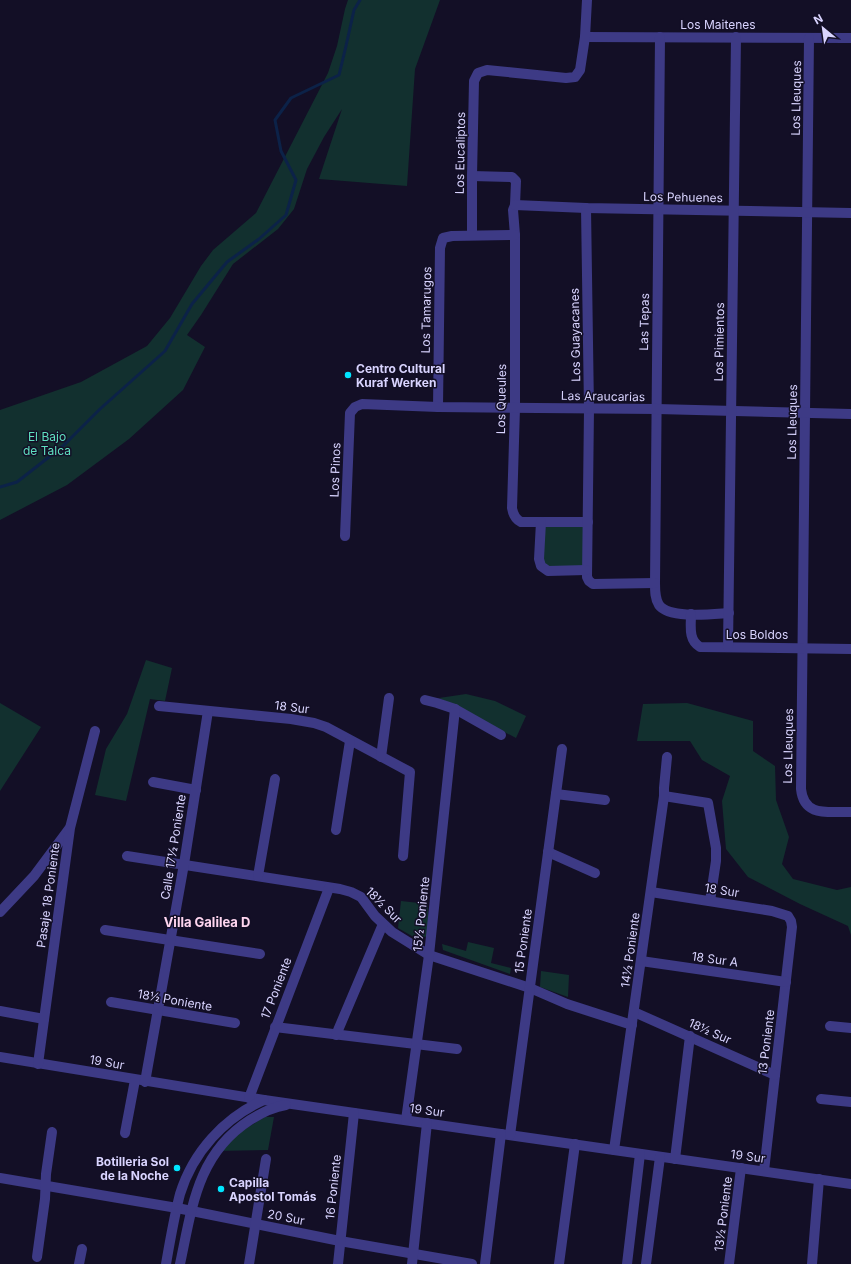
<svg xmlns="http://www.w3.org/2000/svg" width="851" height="1264" viewBox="0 0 851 1264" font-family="Inter,sans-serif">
	<rect width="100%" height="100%" fill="#130f26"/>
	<!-- green -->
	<g fill="#12302f">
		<polygon points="348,0 440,0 415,69 407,186 319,179 342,109 324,137 307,169 294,209 278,229 233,264 201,315 187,335 205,347 183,390 129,439 67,485 0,520 0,410 81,382 147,346 170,318 201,266 213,250 256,213 328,73 337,46 345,9"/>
		<polygon points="541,522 588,522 586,570 541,566"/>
		<polygon points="146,660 172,668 165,701 150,699 126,801 95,795 106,749 127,714"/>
		<polygon points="466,694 495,701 526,716 516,738 439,698"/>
		<polygon points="0,703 41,727 0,791"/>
		<polygon points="687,703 753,721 753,751 775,766 776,800 789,837 782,864 793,879 837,890 851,887 851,935 848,926 800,904 748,877 726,849 722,801 730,776 702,760 690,741 637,741 643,704"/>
		<polygon points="401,901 428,904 428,936 417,939 398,928"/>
		<polygon points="468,942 494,948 491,963 511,968 510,974 443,950 442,944 466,951"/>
		<polygon points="541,971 569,975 568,997 540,987"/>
		<polygon points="265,1117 274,1117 268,1150 214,1151 225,1141"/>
	</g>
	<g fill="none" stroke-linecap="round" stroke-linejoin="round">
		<!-- stream -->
		<polyline stroke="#0c2248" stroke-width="3" points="0,487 17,482 63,446 100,409 165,351 192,304 227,262 259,239 286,215 296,180 281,151 275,120 291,98 339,75 346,46 354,10 360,0"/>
		<!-- minor -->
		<g stroke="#3d3a85" stroke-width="10">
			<polyline points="585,37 851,38"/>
			<path d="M 660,37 L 655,583 C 655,591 655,599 659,605 C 669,619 712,614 729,613"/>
			<path d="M 809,38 L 801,789 C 804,818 829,811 851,812"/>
			<path d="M 472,176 L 512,177 L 516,181 L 515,205 L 513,210 L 515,235 L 515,408 L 512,508 C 513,514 515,519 521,522 L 588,522"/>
			<polyline points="515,205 586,208 851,213"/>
			<polyline points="586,208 589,409 587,577 589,581 593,584 655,583"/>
			<polyline points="472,235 472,176 474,81 478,73 487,70 566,78 575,77 580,70 585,37 587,0"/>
			<polyline points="438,407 440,248 443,238 452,236 515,235"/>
			<polyline points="541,522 539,559 541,566 548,571 586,570"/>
			<polyline points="345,536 350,413 355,407 362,404 438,407 657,409 851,414"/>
			<path d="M 691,614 C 691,626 688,640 700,647 L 851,649"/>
			<polyline points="728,647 736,37"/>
			<polyline points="425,700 437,703 455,709 501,735"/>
			<polyline points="159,706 291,719 314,723 326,727 410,772 403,856"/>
			<polyline points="381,757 389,698"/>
			<polyline points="153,782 196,790"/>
			<polyline points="556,794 605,800"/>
			<polyline points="664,796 708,803 716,848 716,861 710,901"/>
			<polyline points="336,830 350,741"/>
			<polyline points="548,852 595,873"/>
			<polyline points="127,856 340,889 351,892 361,897 375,916 392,932 429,955 530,988 567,1004 632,1025"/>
			<polyline points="258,876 275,779"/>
			<polyline points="651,892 772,911 788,916 791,921 792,927 764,1171"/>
			<polyline points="0,912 34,876 69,829"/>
			<polyline points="105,930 260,954"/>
			<polyline points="641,961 786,982"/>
			<polyline points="111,1002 235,1023"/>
			<polyline points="0,1011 44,1019"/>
			<polyline points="634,1012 775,1075"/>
			<polyline points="830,1026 851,1028"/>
			<polyline points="275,1027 457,1049"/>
			<polyline points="336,1035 383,924"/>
			<polyline points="0,1057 264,1100 851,1184"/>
			<polyline points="38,1064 70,828 95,731"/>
			<polyline points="145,1082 184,864 208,711"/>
			<polyline points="249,1098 329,888"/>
			<polyline points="821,1099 851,1102"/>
			<polyline points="406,1120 429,955 455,709"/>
			<polyline points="125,1133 135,1080"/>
			<polyline points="510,1135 562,749"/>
			<polyline points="614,1150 664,796 664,788 667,757"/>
			<polyline points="675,1159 690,1036"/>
			<polyline points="0,1178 177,1208 340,1241 472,1264"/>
			<polyline points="37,1257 45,1199 46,1174 52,1132"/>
			<polyline points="79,1264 82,1249"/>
			<path d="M 166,1264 C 170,1241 174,1217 180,1194 C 193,1152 224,1118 264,1100"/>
			<path d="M 180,1264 C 192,1208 197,1154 250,1120 C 261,1113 273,1107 286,1105"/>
			<polyline points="249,1264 266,1159"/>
			<polyline points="338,1264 354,1113"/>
			<polyline points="412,1264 427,1123"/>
			<polyline points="485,1264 501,1134"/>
			<polyline points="559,1264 575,1144"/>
			<polyline points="627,1264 640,1154"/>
			<polyline points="646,1264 660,1157"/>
			<polyline points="729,1264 741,1168"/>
			<polyline points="812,1264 819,1179"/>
		</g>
	</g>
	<!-- markers -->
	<g fill="#00e5ff" stroke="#130f26" stroke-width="1.5">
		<circle cx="348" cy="375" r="4"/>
		<circle cx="177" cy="1168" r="4"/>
		<circle cx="221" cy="1189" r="4"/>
	</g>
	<g text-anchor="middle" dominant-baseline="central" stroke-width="3" stroke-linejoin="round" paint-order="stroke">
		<!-- street labels -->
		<g font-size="12" fill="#d9d4ff" stroke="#130f26">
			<text x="718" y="24">Los Maitenes</text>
			<text transform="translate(796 98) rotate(-89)">Los Lleuques</text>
			<text transform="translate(460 153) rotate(-89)">Los Eucaliptos</text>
			<text transform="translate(683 197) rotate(1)">Los Pehuenes</text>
			<text transform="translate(426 310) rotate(-89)">Los Tamarugos</text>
			<text transform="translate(644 322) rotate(-89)">Las Tepas</text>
			<text transform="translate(575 335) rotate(-91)">Los Guayacanes</text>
			<text transform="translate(719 342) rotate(-89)">Los Pimientos</text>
			<text transform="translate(603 396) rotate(1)">Las Araucarias</text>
			<text transform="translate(501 399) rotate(-89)">Los Queules</text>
			<text transform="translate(792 422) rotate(-89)">Los Lleuques</text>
			<text transform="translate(335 470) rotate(-88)">Los Pinos</text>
			<text x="757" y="634">Los Boldos</text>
			<text transform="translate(292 707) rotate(7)">18 Sur</text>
			<text transform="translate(788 746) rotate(-89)">Los Lleuques</text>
			<text transform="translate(173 847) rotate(-81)">Calle 17½ Poniente</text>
			<text transform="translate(722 890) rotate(9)">18 Sur</text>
			<text transform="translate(48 895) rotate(-82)">Pasaje 18 Poniente</text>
			<text transform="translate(384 905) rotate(45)">18½ Sur</text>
			<text transform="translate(421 914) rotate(-84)">15½ Poniente</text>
			<text transform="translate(523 941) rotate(-82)">15 Poniente</text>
			<text transform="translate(630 950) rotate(-82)">14½ Poniente</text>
			<text transform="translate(715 959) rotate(8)">18 Sur A</text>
			<text transform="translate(276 988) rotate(-69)">17 Poniente</text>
			<text transform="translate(175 1000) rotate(10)">18½ Poniente</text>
			<text transform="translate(710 1031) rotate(24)">18½ Sur</text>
			<text transform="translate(766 1042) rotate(-83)">13 Poniente</text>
			<text transform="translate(107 1062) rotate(10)">19 Sur</text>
			<text transform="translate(427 1110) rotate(8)">19 Sur</text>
			<text transform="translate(748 1156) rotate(8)">19 Sur</text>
			<text transform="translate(333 1187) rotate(-84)">16 Poniente</text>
			<text transform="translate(723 1214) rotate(-83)">13½ Poniente</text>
			<text transform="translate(286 1217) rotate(11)">20 Sur</text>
		</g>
		<!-- poi labels -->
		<g font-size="12" font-weight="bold" fill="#d9d4ff" stroke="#130f26" text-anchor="start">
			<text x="356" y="368">Centro Cultural<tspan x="356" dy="14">Kuraf Werken</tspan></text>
			<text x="169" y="1161" text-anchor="end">Botilleria Sol<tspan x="169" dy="14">de la Noche</tspan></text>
			<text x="229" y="1182">Capilla<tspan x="229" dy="14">Apostol Tomás</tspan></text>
		</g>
		<!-- park labels -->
		<g font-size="12" fill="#5fe0c0" stroke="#130f26">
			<text x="47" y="436">El Bajo<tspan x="47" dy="14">de Talca</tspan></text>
		</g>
		<!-- neighbourhood labels -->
		<g font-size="13" font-weight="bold" fill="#ffd6f0" stroke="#130f26">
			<text x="207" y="922">Villa Galilea D</text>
		</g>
	</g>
	<!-- north arrow -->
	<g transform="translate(823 28) rotate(331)" stroke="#130f26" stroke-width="3" paint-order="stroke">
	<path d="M0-3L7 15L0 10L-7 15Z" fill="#d9d4ff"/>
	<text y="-6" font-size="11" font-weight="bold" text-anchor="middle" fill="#d9d4ff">N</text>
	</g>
</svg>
